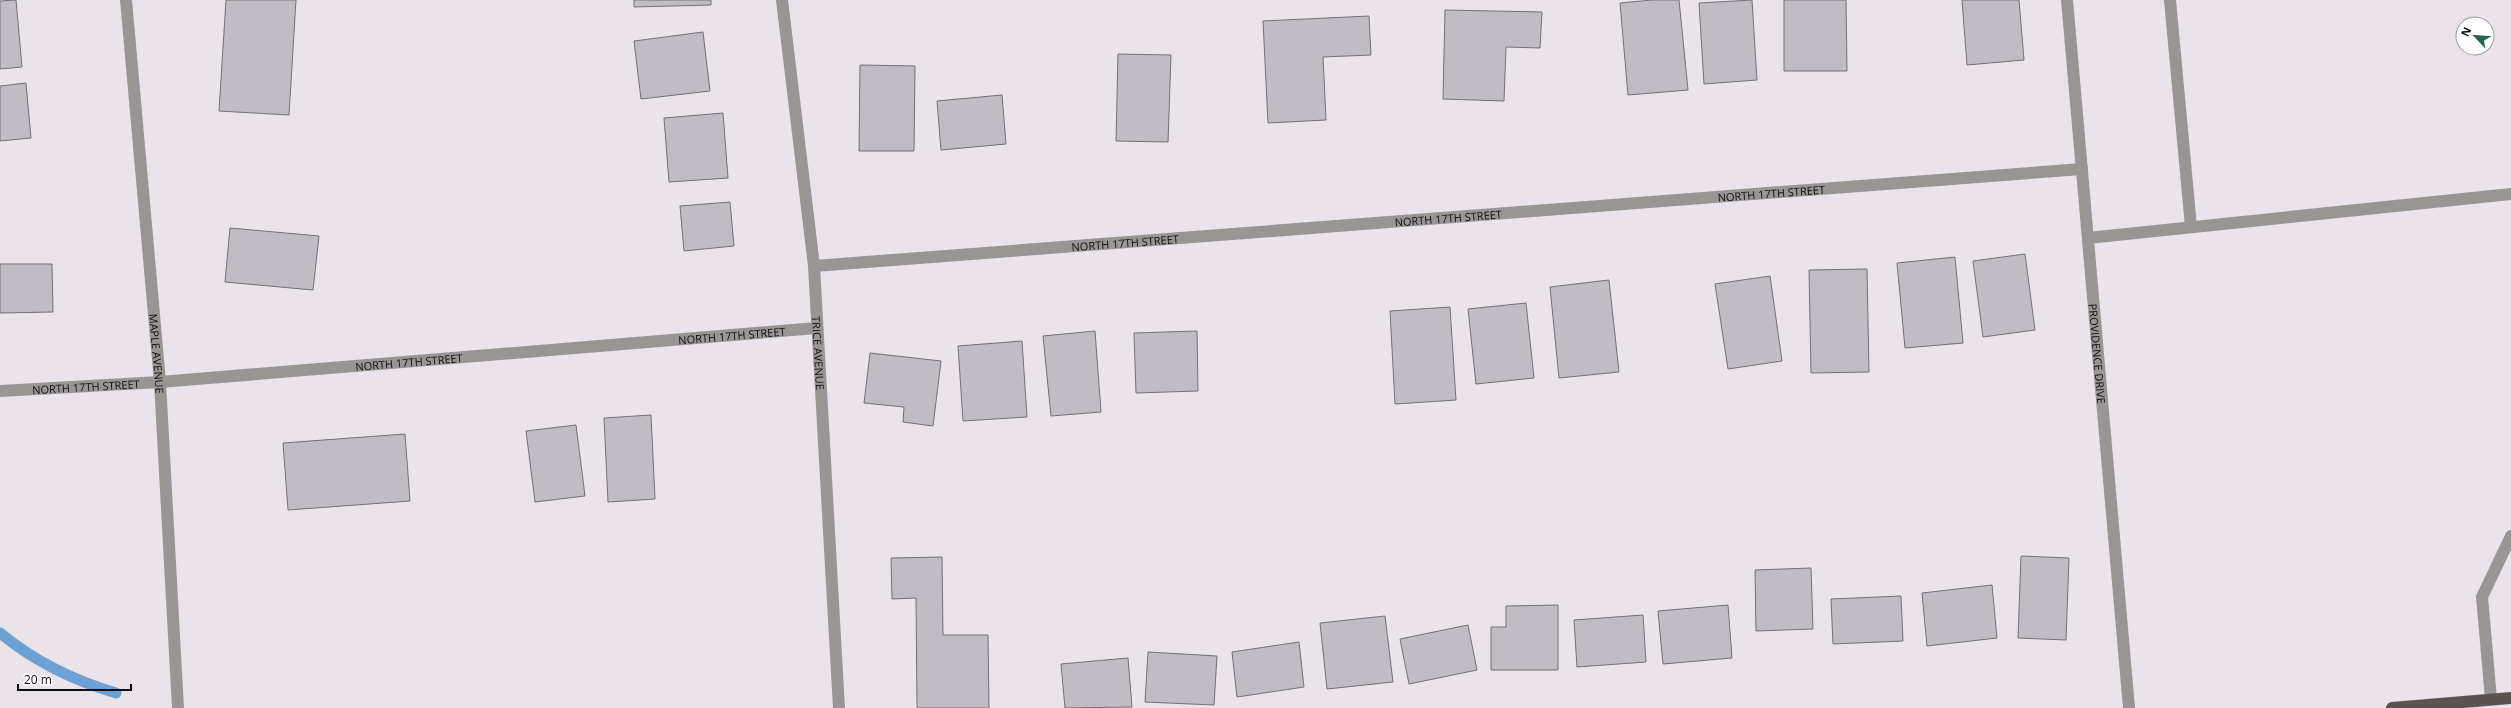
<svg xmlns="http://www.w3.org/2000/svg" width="2511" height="708" viewBox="0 0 2511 708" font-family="'Open Sans',sans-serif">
	<rect width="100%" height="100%" fill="#eae3ea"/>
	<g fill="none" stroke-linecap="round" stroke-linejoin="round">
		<!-- stream -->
		<path stroke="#6da0d5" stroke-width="11" d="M 0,633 C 34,661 75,681 116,693"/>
	</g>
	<!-- building -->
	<g fill="#c0bcc3" stroke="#747077">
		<polygon points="16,0 22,67 0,69 0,1"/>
		<polygon points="226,0 296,0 289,115 219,111"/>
		<polygon points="634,0 711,0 711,5 634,7"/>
		<polygon points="1652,0 1679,0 1688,90 1628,95 1620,3"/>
		<polygon points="1752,0 1757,80 1704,84 1699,3"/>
		<polygon points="1784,0 1846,0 1847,71 1784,71"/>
		<polygon points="1962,0 2019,0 2024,60 1967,65"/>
		<polygon points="1445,10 1542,12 1540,48 1506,47 1504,101 1443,99"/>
		<polygon points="1369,16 1371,55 1323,57 1326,120 1268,123 1263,21"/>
		<polygon points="703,32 710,91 641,99 634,41"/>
		<polygon points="1118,54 1171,55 1168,142 1116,141"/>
		<polygon points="860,65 915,66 914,151 859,151"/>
		<polygon points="26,83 31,138 0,141 0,86"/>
		<polygon points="1002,95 1006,144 941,150 937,101"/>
		<polygon points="723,113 728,178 669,182 664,118"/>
		<polygon points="730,202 734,246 684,251 680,206"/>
		<polygon points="230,228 319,236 313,290 225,282"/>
		<polygon points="2025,254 2035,330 1983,337 1973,261"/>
		<polygon points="1955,257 1963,343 1905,348 1897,263"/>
		<polygon points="0,264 52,264 53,312 0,313"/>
		<polygon points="1867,269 1869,372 1811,373 1809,270"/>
		<polygon points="1770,276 1782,361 1728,369 1715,284"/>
		<polygon points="1609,280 1619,372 1559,378 1550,287"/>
		<polygon points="1526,303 1534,378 1476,384 1468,309"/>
		<polygon points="1450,307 1456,400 1395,404 1390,311"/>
		<polygon points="1095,331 1101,412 1051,416 1043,336"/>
		<polygon points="1197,331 1198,391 1136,393 1134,333"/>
		<polygon points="1022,341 1027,417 963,421 958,346"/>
		<polygon points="870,353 941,361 933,426 903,422 904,407 864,403"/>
		<polygon points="651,415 655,499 608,502 604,418"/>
		<polygon points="576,425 585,496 535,502 526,431"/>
		<polygon points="405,434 410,501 288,510 283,443"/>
		<polygon points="2021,556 2069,558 2066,640 2018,638"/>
		<polygon points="942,557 943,635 988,635 989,708 917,708 916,598 892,599 891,558"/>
		<polygon points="1811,568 1813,629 1756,631 1755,570"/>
		<polygon points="1992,585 1997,638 1927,646 1922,593"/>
		<polygon points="1901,596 1903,641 1833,644 1831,599"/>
		<polygon points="1558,605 1558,670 1491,670 1491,627 1506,627 1506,606"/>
		<polygon points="1728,605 1732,658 1663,664 1658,611"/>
		<polygon points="1643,615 1646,662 1577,667 1574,620"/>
		<polygon points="1385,616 1393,682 1327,689 1320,623"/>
		<polygon points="1468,625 1477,670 1409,684 1400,639"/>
		<polygon points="1299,642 1304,687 1237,697 1232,652"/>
		<polygon points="1148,652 1217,656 1214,705 1145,702"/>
		<polygon points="1128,658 1132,707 1065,708 1061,664"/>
	</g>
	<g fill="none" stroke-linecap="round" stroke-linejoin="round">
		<!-- minor -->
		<g stroke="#999594" stroke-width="12">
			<path id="s1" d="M 126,0 L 160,382 L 178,708"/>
			<path id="s2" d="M 782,0 L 814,266 L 839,708"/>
			<path id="s3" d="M 2067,0 L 2129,708"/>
			<polyline points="2170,0 2191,227"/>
			<polyline points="2088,238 2511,194"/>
			<path id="s4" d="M 814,266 L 2082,169"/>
			<path id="s5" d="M 0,391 L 160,382 L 817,328"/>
			<polyline points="2491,699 2482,597 2511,536"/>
		</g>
		<!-- major -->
		<polyline stroke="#5a5351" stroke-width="12" points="2392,708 2511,698"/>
	</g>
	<g text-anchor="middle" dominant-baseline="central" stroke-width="3" stroke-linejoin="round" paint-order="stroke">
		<!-- street labels -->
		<g font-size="11" fill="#0f0d0f" stroke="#fff">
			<text stroke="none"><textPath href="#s4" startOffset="960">NORTH 17TH STREET</textPath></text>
			<text stroke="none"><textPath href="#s4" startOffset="636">NORTH 17TH STREET</textPath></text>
			<text stroke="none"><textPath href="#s4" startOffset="312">NORTH 17TH STREET</textPath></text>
			<text stroke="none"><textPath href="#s5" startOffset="734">NORTH 17TH STREET</textPath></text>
			<text stroke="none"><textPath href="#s2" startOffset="355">TRICE AVENUE</textPath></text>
			<text stroke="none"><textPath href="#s1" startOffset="355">MAPLE AVENUE</textPath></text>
			<text stroke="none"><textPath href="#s3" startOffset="355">PROVIDENCE DRIVE</textPath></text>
			<text stroke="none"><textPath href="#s5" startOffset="410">NORTH 17TH STREET</textPath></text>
			<text stroke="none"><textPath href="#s5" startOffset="86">NORTH 17TH STREET</textPath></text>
		</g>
	</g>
	<!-- north arrow -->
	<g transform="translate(2475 36) rotate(296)"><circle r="19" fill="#ffffff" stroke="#9f9e9f"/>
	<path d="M0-3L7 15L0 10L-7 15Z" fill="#246451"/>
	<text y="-6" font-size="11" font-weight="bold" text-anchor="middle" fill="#0f0d0f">N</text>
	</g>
	<!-- scale -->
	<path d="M18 684v6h113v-6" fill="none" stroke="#0f0d0f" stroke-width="2"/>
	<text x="24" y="684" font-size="12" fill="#0f0d0f" stroke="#ffffff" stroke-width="3" paint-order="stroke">20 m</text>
</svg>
